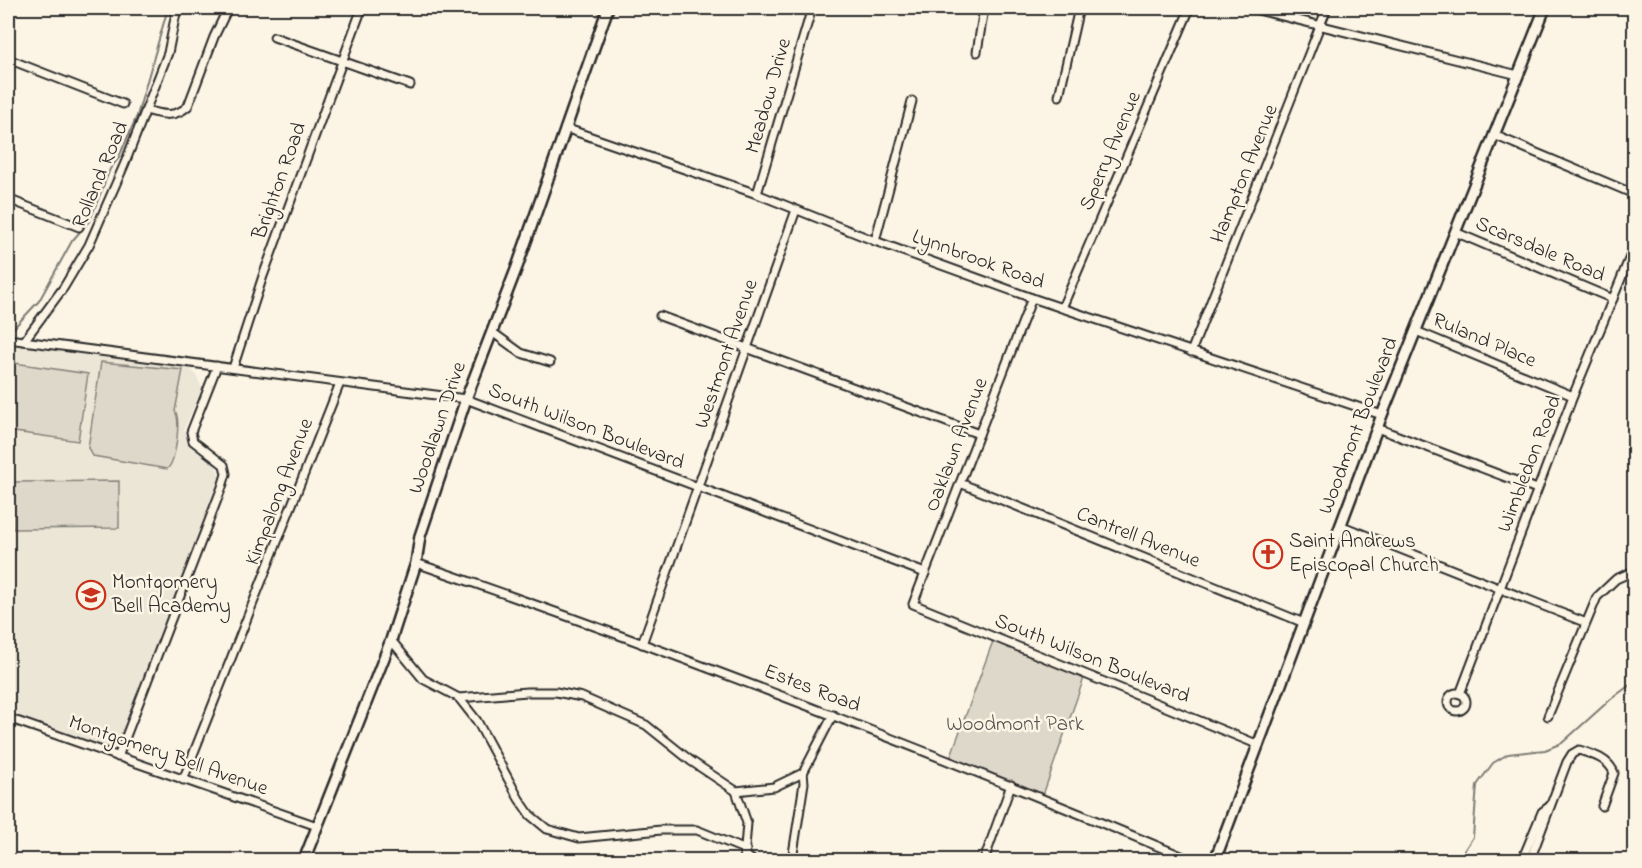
<svg xmlns="http://www.w3.org/2000/svg" width="1642" height="868" viewBox="0 0 1642 868" font-family="'Indie Flower',sans-serif">
	<rect width="100%" height="100%" fill="#fcf5e5"/>
	<filter id="ink" filterUnits="userSpaceOnUse"><feTurbulence type="fractalNoise" baseFrequency=".0167" numOctaves="2"/><feDisplacementMap in="SourceGraphic" scale="12" xChannelSelector="R" yChannelSelector="G"/><feConvolveMatrix kernelMatrix="1 2 1 2 8 2 1 2 1" color-interpolation-filters="sRGB"/></filter>
	<g filter="url(#ink)">
		<!-- built -->
		<polygon fill="#ece6d7" points="8,345 189,368 195,373 202,388 184,429 191,447 214,462 220,476 114,752 8,715"/>
		<!-- green -->
		<g fill="#ded8ca" stroke="#84827a" stroke-width="1.5">
			<polygon points="8,362 88,374 78,441 8,431"/>
			<path d="M 101,362 L 183,370 L 175,411 C 181,420 176,462 167,469 L 93,456 L 88,448 Z"/>
			<polygon points="119,481 119,528 13,529 12,482"/>
			<polygon points="993,641 1084,678 1043,795 950,758"/>
		</g>
		<g fill="none" stroke-linecap="round" stroke-linejoin="round">
			<!-- stream -->
			<g stroke="#7d7b74" stroke-width="2">
				<polyline points="8,334 39,301 72,241 90,220 110,169 118,159 137,116 168,8"/>
				<polyline points="1458,860 1473,837 1477,785 1493,763 1508,754 1545,750 1562,743 1611,699 1634,682"/>
			</g>
			<!-- minor casing -->
			<g stroke="#2b2b2b" stroke-width="11">
				<g id="minor">
					<polyline points="1250,8 1518,75"/>
					<polyline points="274,37 410,85"/>
					<polyline points="977,52 984,8"/>
					<polyline points="8,59 123,104"/>
					<polyline points="1059,96 1079,8"/>
					<path d="M 146,110 C 162,115 175,118 188,106 L 214,37 L 228,8"/>
					<polyline points="565,128 757,194 875,241 1032,298 1382,415"/>
					<polyline points="1494,135 1634,194"/>
					<polyline points="757,194 812,8"/>
					<polyline points="8,199 79,227"/>
					<polyline points="1455,232 1613,299"/>
					<polyline points="875,241 912,101"/>
					<polyline points="1032,298 913,604 1259,745"/>
					<polyline points="1062,308 1190,8"/>
					<polyline points="660,316 979,434"/>
					<polyline points="1416,331 1573,396"/>
					<polyline points="492,332 521,353 550,362"/>
					<polyline points="8,339 466,399 925,573"/>
					<polyline points="24,341 64,287 89,245 125,163 168,53 177,8"/>
					<polyline points="1191,352 1327,8"/>
					<polyline points="233,368 263,276 362,8"/>
					<polyline points="1377,428 1537,489"/>
					<polyline points="960,483 1304,623"/>
					<polyline points="1340,525 1584,622"/>
					<path d="M 416,563 C 678,653 935,753 1191,860"/>
					<polyline points="391,640 423,679 459,698 477,721 519,799 530,815 547,829 579,838 661,830 697,830 746,850"/>
					<polyline points="642,644 796,210"/>
					<circle cx="1457" cy="702" r="9"/>
					<polyline points="1460,694 1573,396 1634,247"/>
					<polyline points="459,698 527,692 556,692 582,697 646,725 691,761 736,791 774,787 803,773 833,715"/>
					<polyline points="1548,716 1597,597 1616,579 1634,571"/>
					<polyline points="8,718 317,826"/>
					<polyline points="118,757 222,487 226,474 224,465 193,441 191,432 217,366"/>
					<polyline points="183,780 340,383"/>
					<polyline points="736,791 747,823 744,860"/>
					<polyline points="745,855 752,860"/>
					<polyline points="8,859 13,860"/>
					<polyline points="792,860 804,783 803,773"/>
					<polyline points="984,860 1011,785"/>
					<polyline points="1522,860 1542,812 1550,806"/>
					<path d="M 1530,860 L 1567,762 L 1572,754 L 1579,750 C 1592,754 1609,759 1614,773 L 1602,806"/>
				</g>
			</g>
			<!-- major casing -->
			<g stroke="#2b2b2b" stroke-width="14">
				<g id="major">
					<polyline points="304,860 391,640 416,563 420,536 466,399 517,267 608,8"/>
					<polyline points="1215,860 1382,415 1545,8"/>
				</g>
			</g>
			<!-- minor -->
			<use href="#minor" stroke="#fcf5e5" stroke-width="7"/>
			<!-- major -->
			<use href="#major" stroke="#fcf5e5" stroke-width="9"/>
		</g>
	</g>
	<!-- icons -->
	<defs>
		<g id="church-ring" transform="scale(1.5)"><circle r="9.5" fill="#fcf5e5" stroke="#c8321e" stroke-width="1.5"/><path d="M-1.2-6h2.4v3.5h3.3v2.4h-3.3V6h-2.4V-.1h-3.3v-2.4h3.3Z" fill="#c8321e"/></g>
		<g id="school-ring" transform="scale(1.5)"><circle r="9.5" fill="#fcf5e5" stroke="#c8321e" stroke-width="1.5"/><path d="M0-5L7-2L0 1L-7-2ZM-4 1L0 2.5L4 1V4Q0 6-4 4Z" fill="#c8321e"/></g>
	</defs>
	<g fill-rule="evenodd">
		<use href="#church-ring" x="1268" y="554"/>
		<use href="#school-ring" x="91" y="595"/>
	</g>
	<g text-anchor="middle" dominant-baseline="central" stroke-width="5" stroke-linejoin="round" paint-order="stroke">
		<!-- street labels -->
		<g font-size="21" fill="#2b2b2b" stroke="#fcf5e5">
			<text transform="translate(769 96) rotate(-74)">Meadow Drive</text>
			<text transform="translate(1111 151) rotate(-67)">Sperry Avenue</text>
			<text transform="translate(1245 174) rotate(-68)">Hampton Avenue</text>
			<text transform="translate(101 175) rotate(-67)">Rolland Road</text>
			<text transform="translate(280 181) rotate(-70)">Brighton Road</text>
			<text transform="translate(1540 250) rotate(23)">Scarsdale Road</text>
			<text transform="translate(978 260) rotate(20)">Lynnbrook Road</text>
			<text transform="translate(1484 341) rotate(23)">Ruland Place</text>
			<text transform="translate(727 354) rotate(-71)">Westmont Avenue</text>
			<text transform="translate(1359 426) rotate(-69)">Woodmont Boulevard</text>
			<text transform="translate(586 427) rotate(21)">South Wilson Boulevard</text>
			<text transform="translate(438 428) rotate(-71)">Woodlawn Drive</text>
			<text transform="translate(957 445) rotate(-69)">Oaklawn Avenue</text>
			<text transform="translate(1530 464) rotate(-69)">Wimbledon Road</text>
			<text transform="translate(280 492) rotate(-69)">Kimpalong Avenue</text>
			<text transform="translate(1138 538) rotate(22)">Cantrell Avenue</text>
			<text transform="translate(1092 659) rotate(22)">South Wilson Boulevard</text>
			<text transform="translate(812 689) rotate(21)">Estes Road</text>
			<text transform="translate(168 756) rotate(19)">Montgomery Bell Avenue</text>
		</g>
		<!-- poi labels -->
		<g font-size="21" fill="#2b2b2b" stroke="#fcf5e5" text-anchor="start">
			<text x="1289" y="542">Saint Andrews<tspan x="1289" dy="24">Episcopal Church</tspan></text>
			<text x="112" y="583">Montgomery<tspan x="112" dy="24">Bell Academy</tspan></text>
		</g>
		<!-- park labels -->
		<g font-size="21" fill="#585653" stroke="#fcf5e5">
			<text x="1015" y="725">Woodmont Park</text>
		</g>
	</g>
	<!-- margin -->
	<rect width="1642" height="868" fill="none" stroke="#fcf5e5" stroke-width="30"/>
	<rect x="15" y="15" width="1612" height="838" fill="none" stroke="#2b2b2b" stroke-width="2" filter="url(#ink)"/>
</svg>
